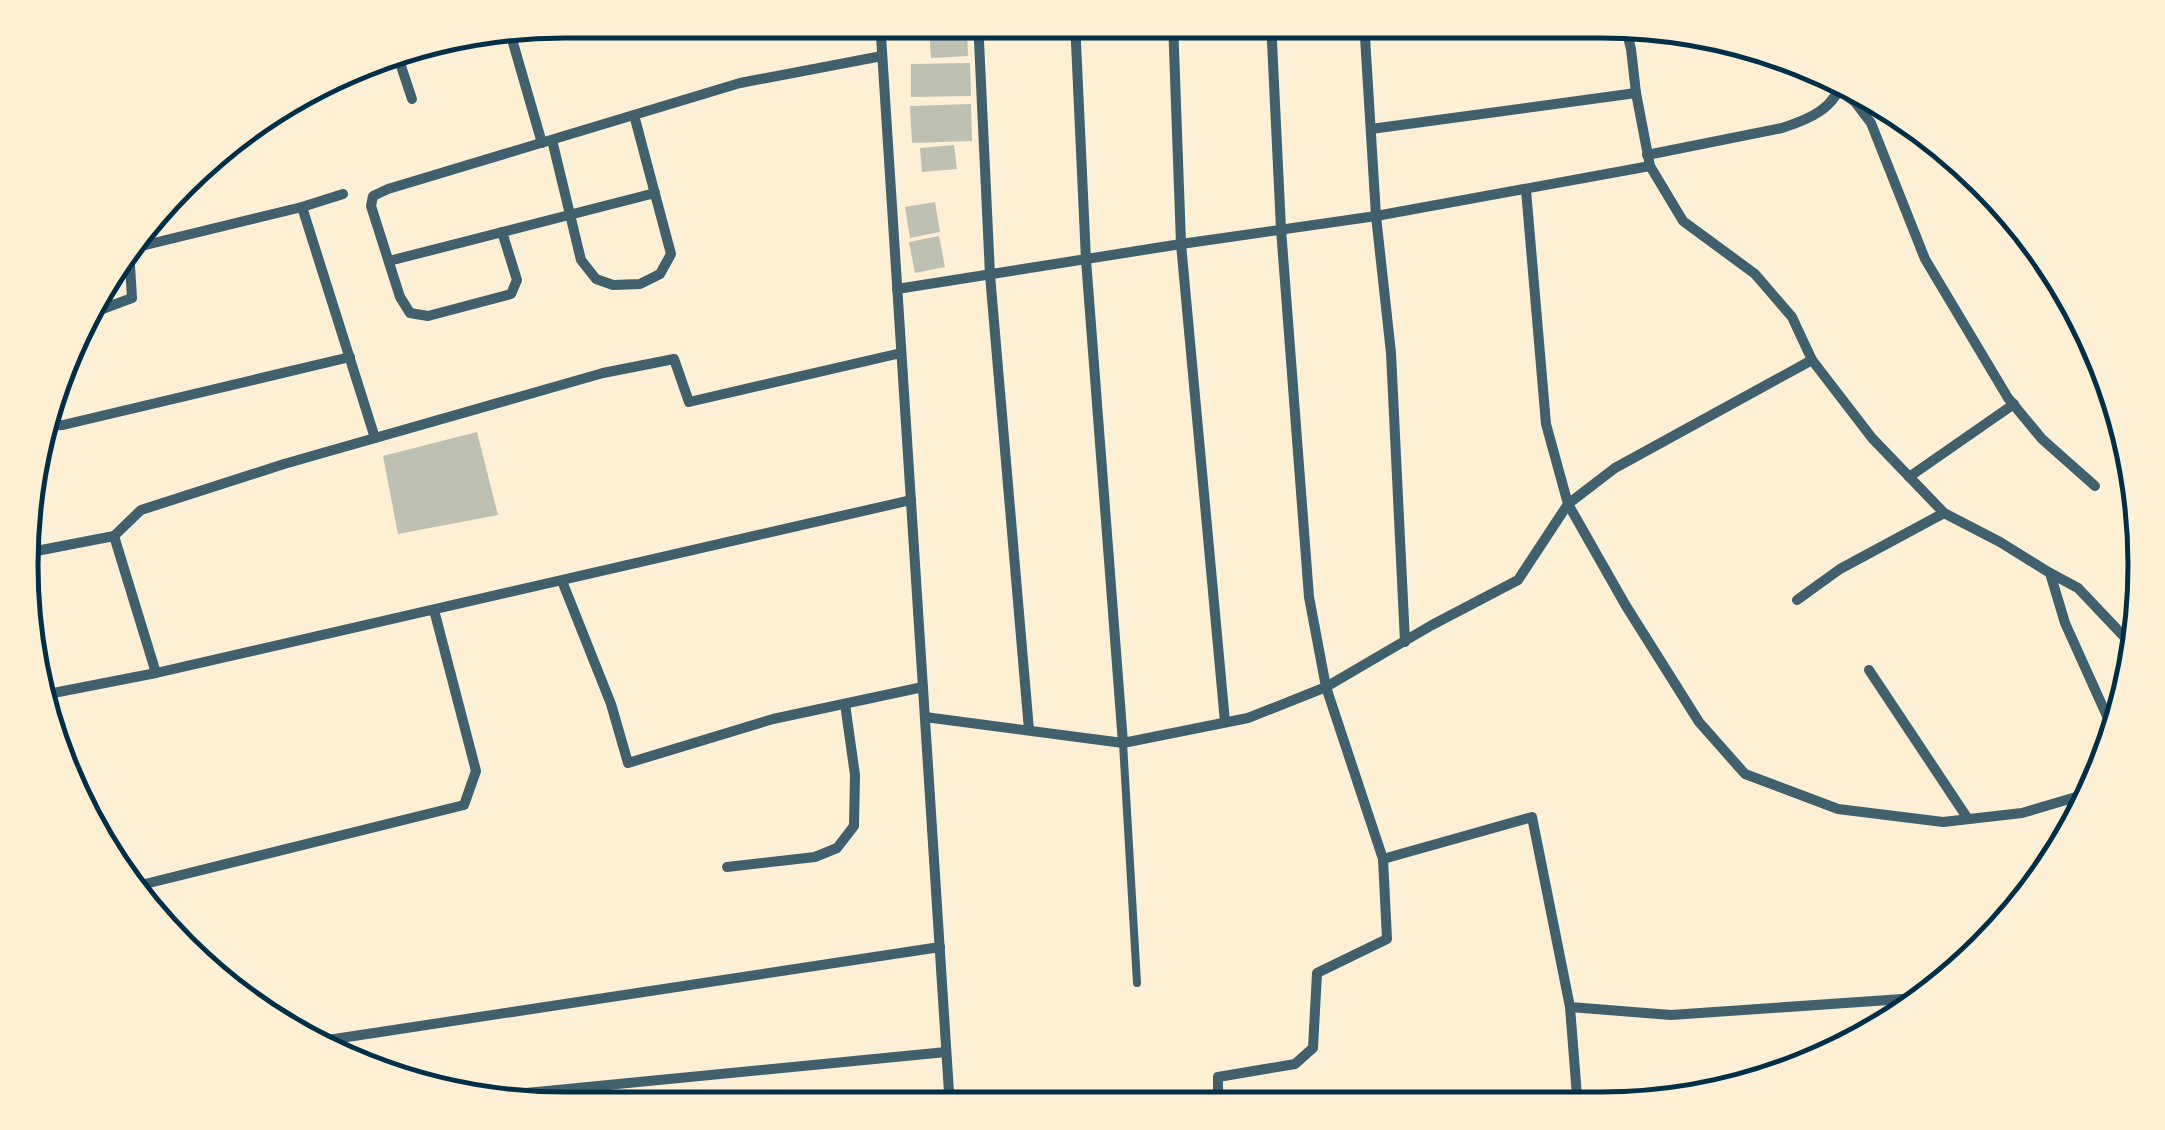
<svg xmlns="http://www.w3.org/2000/svg" width="2165" height="1130" viewBox="0 0 2165 1130" font-family="Quicksand,sans-serif">
	<rect width="100%" height="100%" fill="#fdf0d5"/>
	<!-- building -->
	<g fill="#bec0b2">
		<polygon points="967,28 968,56 931,58 929,29"/>
		<polygon points="970,63 971,96 911,97 911,64"/>
		<polygon points="971,104 972,141 912,143 910,106"/>
		<polygon points="954,145 957,169 922,172 920,148"/>
		<polygon points="935,202 940,232 910,238 905,207"/>
		<polygon points="939,236 945,267 915,273 909,242"/>
		<polygon points="477,432 498,515 398,534 383,456"/>
	</g>
	<g fill="none" stroke-linecap="round" stroke-linejoin="round">
		<!-- pedestrian -->
		<polyline stroke="#3f606c" stroke-width="8" points="1123,743 1137,983"/>
		<!-- minor -->
		<g stroke="#3f606c" stroke-width="10">
			<polyline points="880,20 950,1108"/>
			<polyline points="978,20 990,275 1029,730"/>
			<polyline points="1075,21 1086,260 1123,743"/>
			<polyline points="1173,21 1181,244 1225,722"/>
			<polyline points="1364,21 1376,216 1391,353 1405,642"/>
			<polyline points="1624,21 1631,49 1636,93 1650,166 1683,221 1755,274 1792,317 1812,360 1872,438 1944,513 2000,542 2050,573 2065,623 2111,725"/>
			<polyline points="509,29 542,143"/>
			<polyline points="395,48 412,99"/>
			<polyline points="1840,91 1855,102 1871,123 1925,259 2008,398 2042,439 2095,486"/>
			<polyline points="1371,129 1636,93"/>
			<polyline points="552,140 581,260 596,279 613,285 640,284 660,274 671,254 634,115"/>
			<path d="M 1647,155 L 1782,128 C 1810,119 1836,108 1843,78"/>
			<polyline points="1526,190 1546,424 1568,504 1626,606 1699,722 1745,774 1838,809 1943,822 2022,813 2093,792"/>
			<polyline points="302,207 375,438"/>
			<polyline points="502,232 517,280 511,294 428,316 410,313 400,297 371,206 373,196 388,189 740,83 882,56"/>
			<polyline points="389,261 655,193"/>
			<polyline points="897,289 1181,244 1376,216 1650,166"/>
			<polyline points="89,314 132,298 129,249 302,207 343,194"/>
			<polyline points="38,426 63,425 350,357"/>
			<polyline points="1909,477 2014,404"/>
			<polyline points="114,536 156,673"/>
			<polyline points="26,553 114,536 141,510 284,464 603,373 674,359 689,402 901,353"/>
			<polyline points="2050,573 2078,588 2132,645"/>
			<polyline points="562,581 611,704 628,763 773,719 923,687"/>
			<polyline points="1797,600 1840,569 1944,513"/>
			<polyline points="1869,670 1968,819"/>
			<polyline points="43,695 156,673 911,500"/>
			<polyline points="925,717 1123,743 1248,718 1326,687 1309,597 1281,229 1271,21"/>
			<polyline points="727,867 815,857 837,848 854,826 855,775 845,704"/>
			<polyline points="137,886 464,805 476,771 434,610"/>
			<polyline points="1570,1007 1671,1015 1932,997"/>
			<polyline points="308,1043 940,947"/>
			<polyline points="485,1097 946,1052"/>
			<polyline points="1550,1106 1577,1096 1570,1007 1532,817 1383,859 1326,687 1432,625 1518,580 1568,504 1615,468 1812,360"/>
			<polyline points="1115,1107 1218,1099"/>
			<polyline points="1218,1107 1218,1077 1295,1064 1313,1048 1317,973 1387,939 1383,859"/>
		</g>
	</g>
	<!-- crop -->
	<path d="M0 0H2165V1130H0ZM565 38H1601A527 527 0 0 1 2128 565V565A527 527 0 0 1 1601 1092H565A527 527 0 0 1 38 565V565A527 527 0 0 1 565 38Z" fill="#fdf0d5" fill-rule="evenodd"/>
	<path fill="none" stroke="#003049" stroke-width="5" d="M565 38H1601A527 527 0 0 1 2128 565V565A527 527 0 0 1 1601 1092H565A527 527 0 0 1 38 565V565A527 527 0 0 1 565 38Z"/>
</svg>
